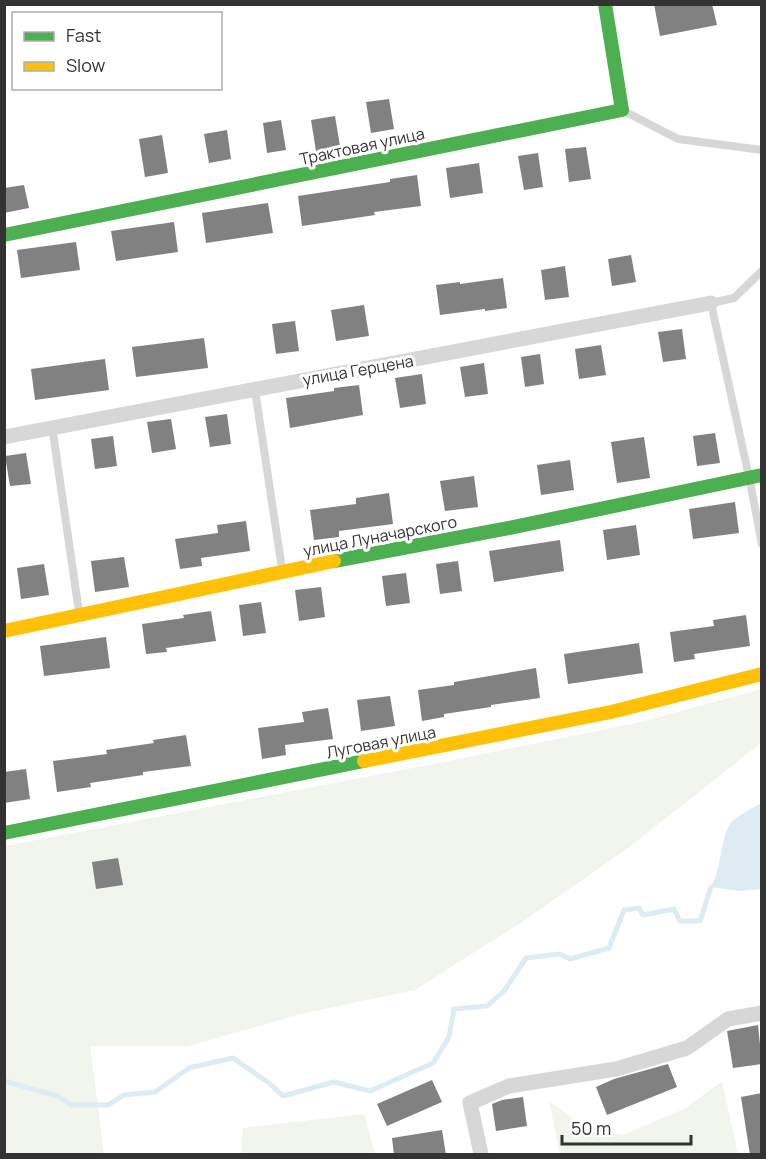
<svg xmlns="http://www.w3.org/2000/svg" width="766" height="1159" viewBox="0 0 766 1159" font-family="Manrope,sans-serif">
	<rect width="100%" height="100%" fill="#fff"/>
	<!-- green -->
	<g fill="#f1f5ed">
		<polygon points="761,689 761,743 628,848 525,920 415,990 305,1013 188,1046 90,1046 104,1154 5,1154 5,846 444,762 641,722"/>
		<polygon points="722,1081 738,1154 560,1154 549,1101 586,1128 623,1135 686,1108"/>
		<polygon points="364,1114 375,1154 241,1154 243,1128"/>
	</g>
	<!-- water -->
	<path fill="#ddebf3" d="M 761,803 L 761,889 L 740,891 L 711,887 C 722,868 720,840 730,824 C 735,817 754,807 761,803 Z"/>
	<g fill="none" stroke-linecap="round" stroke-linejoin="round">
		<!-- stream -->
		<polyline stroke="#ddebf3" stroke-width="5" points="4,1081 57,1096 72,1105 108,1105 124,1095 155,1092 189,1068 233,1058 269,1083 283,1096 334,1082 370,1091 433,1063 449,1037 454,1009 487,1006 504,991 526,958 560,954 570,959 609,948 624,910 639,908 643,915 674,909 680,921 700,921 711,887"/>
	</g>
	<!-- building -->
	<g fill="#818181">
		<polygon points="654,4 712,4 717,25 660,36"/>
		<polygon points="389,99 394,129 371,133 366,102"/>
		<polygon points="335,116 340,146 316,151 311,120"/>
		<polygon points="281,120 286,150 267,153 263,123"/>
		<polygon points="227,130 231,159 209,163 204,134"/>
		<polygon points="162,135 168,173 145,177 139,139"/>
		<polygon points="586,147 591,179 569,182 565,149"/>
		<polygon points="538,153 543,187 524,190 518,156"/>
		<polygon points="479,163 483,193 450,198 446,168"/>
		<polygon points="417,175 421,206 374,212 375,215 302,226 298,196 390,182 390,179"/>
		<polygon points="24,185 29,208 4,213 4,188"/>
		<polygon points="268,203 273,233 206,243 202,213"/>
		<polygon points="174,222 178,252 116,261 111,231"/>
		<polygon points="76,242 80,270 21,278 17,250"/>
		<polygon points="631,255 636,282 612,286 608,259"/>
		<polygon points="565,266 569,297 545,300 541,270"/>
		<polygon points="503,278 507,308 485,311 485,309 440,315 436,285 460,282 460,284"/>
		<polygon points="364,305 369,336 336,341 331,310"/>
		<polygon points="295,321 299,351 276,354 272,324"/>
		<polygon points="682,329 686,359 663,362 658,332"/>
		<polygon points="204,338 208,368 136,377 132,347"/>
		<polygon points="601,345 606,375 579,379 575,349"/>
		<polygon points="540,354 544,384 525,387 521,357"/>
		<polygon points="105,359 109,390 35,400 31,369"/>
		<polygon points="484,363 488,394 465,397 460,367"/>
		<polygon points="422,374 426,404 400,408 395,378"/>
		<polygon points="359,385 363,415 290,428 286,398 334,391 334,388"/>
		<polygon points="227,414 231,444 210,447 205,417"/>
		<polygon points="171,419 176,449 152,453 147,422"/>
		<polygon points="715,433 720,463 697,466 693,436"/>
		<polygon points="113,436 117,466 95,469 91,439"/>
		<polygon points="644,437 650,478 617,483 611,442"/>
		<polygon points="26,453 31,484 10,486 5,456"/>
		<polygon points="570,460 574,490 541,495 537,465"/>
		<polygon points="474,476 478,507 445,511 440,481"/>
		<polygon points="389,493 393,524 339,531 339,537 314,540 310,510 356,504 356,498"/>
		<polygon points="735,502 739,533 693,539 689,509"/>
		<polygon points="246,521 250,551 201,558 202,566 180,569 175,539 218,533 217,525"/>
		<polygon points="636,525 640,555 607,560 603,530"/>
		<polygon points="560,540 564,571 494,582 489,551"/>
		<polygon points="124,557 129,587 95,592 91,561"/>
		<polygon points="458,561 462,591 440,594 436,564"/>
		<polygon points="44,564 49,595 21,599 17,568"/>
		<polygon points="406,573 410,603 386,606 382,576"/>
		<polygon points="321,587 325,617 299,621 295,590"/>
		<polygon points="261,602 266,633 243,636 239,605"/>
		<polygon points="211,611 216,641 166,648 167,652 146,654 142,624 184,618 183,615"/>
		<polygon points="746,615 750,646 694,654 695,659 674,662 670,632 714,626 713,620"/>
		<polygon points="106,637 110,668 44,676 40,646"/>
		<polygon points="639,643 643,673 568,684 564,654"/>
		<polygon points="536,668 540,698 491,705 491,707 444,714 444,717 422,721 418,690 454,685 454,682"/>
		<polygon points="390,696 395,726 361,731 357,700"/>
		<polygon points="328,708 333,739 285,745 286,755 262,759 258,728 304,722 302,712"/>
		<polygon points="186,735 191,766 143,772 143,775 90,783 91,787 57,792 53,761 107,754 106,750 154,743 153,740"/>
		<polygon points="26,769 30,799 4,803 4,772"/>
		<polygon points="118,858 123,885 96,889 92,862"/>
		<polygon points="758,1025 762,1064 733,1068 727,1031"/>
		<polygon points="668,1064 677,1087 607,1115 596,1087 614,1079"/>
		<polygon points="432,1080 442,1102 387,1126 377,1104"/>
		<polygon points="762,1093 762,1155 750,1155 741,1097"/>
		<polygon points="523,1097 527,1126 496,1131 492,1104 502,1100"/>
		<polygon points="442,1130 446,1155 394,1155 392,1138"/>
	</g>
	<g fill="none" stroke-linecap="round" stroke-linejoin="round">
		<!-- lane -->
		<g stroke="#d7d7d7" stroke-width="8">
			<polyline points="624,111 678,139 762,150"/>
			<polyline points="762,271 734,298 711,303 749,477 762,544"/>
			<polyline points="255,390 282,569"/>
			<polyline points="52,426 79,612"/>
		</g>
		<!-- street -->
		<g stroke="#d7d7d7" stroke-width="15">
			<polyline points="4,437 711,303"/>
			<polyline points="481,1154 470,1103 509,1086 616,1069 687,1048 728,1019 762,1013"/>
		</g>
		<!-- fast -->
		<g stroke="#4caf50" stroke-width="14">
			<polyline points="4,235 622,110 605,4"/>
			<polyline points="334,561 509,528 762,475"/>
			<polyline points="4,833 364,761"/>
		</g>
		<!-- slow -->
		<g stroke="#ffc107" stroke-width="14">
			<polyline points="4,631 334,561"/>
			<polyline points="364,761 611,712 762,674"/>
		</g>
	</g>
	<g text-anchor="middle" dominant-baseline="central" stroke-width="6" stroke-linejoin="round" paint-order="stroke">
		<!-- street labels -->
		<g font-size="16" fill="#333" stroke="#fff">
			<text transform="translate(362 146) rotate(-12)">Трактовая улица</text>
			<text transform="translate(358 370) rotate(-10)">улица Герцена</text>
			<text transform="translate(380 536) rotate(-11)">улица Луначарского</text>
			<text transform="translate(381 742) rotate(-11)">Луговая улица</text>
		</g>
	</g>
	<!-- border -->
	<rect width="766" height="1159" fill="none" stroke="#333333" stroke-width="12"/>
	<!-- legend -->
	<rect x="12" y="12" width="210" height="78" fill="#ffffff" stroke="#adadad" stroke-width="1.5"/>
	<rect x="24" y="32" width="30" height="9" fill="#4caf50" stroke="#adadad" stroke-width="1.5"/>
	<text x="66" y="42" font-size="18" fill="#333333">Fast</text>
	<rect x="24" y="62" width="30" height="9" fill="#ffc107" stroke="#adadad" stroke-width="1.5"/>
	<text x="66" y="72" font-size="18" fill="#333333">Slow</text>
	<!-- scale -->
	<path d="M562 1135v9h129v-9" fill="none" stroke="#333333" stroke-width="3"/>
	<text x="571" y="1135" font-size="18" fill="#333333" stroke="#ffffff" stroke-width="4.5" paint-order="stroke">50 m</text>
</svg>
